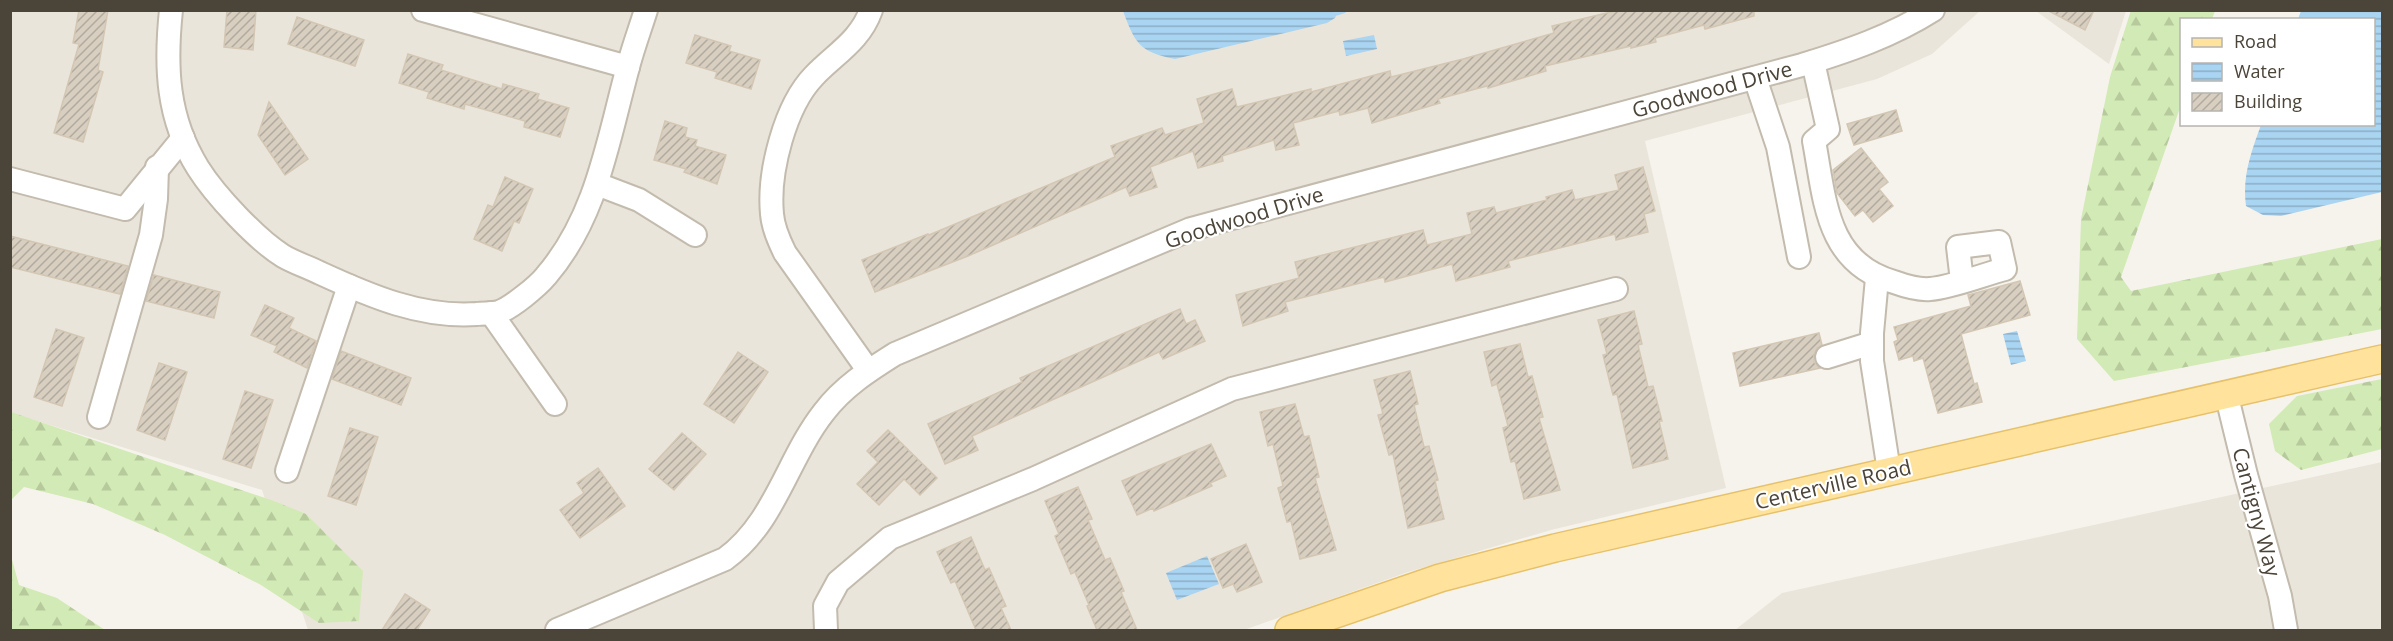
<svg xmlns="http://www.w3.org/2000/svg" width="2393" height="641" viewBox="0 0 2393 641" font-family="'Open Sans',sans-serif">
	<defs>
		<pattern id="forest-firs" width="22" height="20" patternUnits="userSpaceOnUse" patternTransform="scale(1.5)"><rect width="22" height="20" fill="#d2eab5"/><path d="M5 1l3.5 6h-7zM16 11l3.5 6h-7z" fill="#b6ca9c"/></pattern>
		<pattern id="water-rules" width="6" height="5" patternUnits="userSpaceOnUse" patternTransform="scale(1.5)"><rect width="6" height="5" fill="#a9d4f2"/><path d="M0 2.5h6" fill="none" stroke="#8caec5"/></pattern>
		<pattern id="building-hatch" width="6" height="6" patternUnits="userSpaceOnUse" patternTransform="scale(1.5)"><rect width="6" height="6" fill="#d8cfc1"/><path d="M-1 1l2-2M0 6l6-6M5 7l2-2" fill="none" stroke="#b1aa9e"/></pattern>
	</defs>
	<rect width="100%" height="100%" fill="#f6f3ec"/>
	<!-- residential -->
	<g fill="#eae5da">
		<polygon points="10,11 1980,11 1932,54 1877,79 1645,141 1726,488 1551,530 1408,572 1244,630 308,630 262,490 11,413"/>
		<polygon points="2036,11 2126,11 2109,64"/>
		<polygon points="2382,462 2382,630 1735,630 1782,593"/>
	</g>
	<!-- forest -->
	<g fill="url(#forest-firs)">
		<polygon points="2131,10 2215,11 2212,19 2182,20 2181,105 2121,277 2131,291 2382,239 2382,329 2114,381 2077,339 2081,219 2110,77"/>
		<polygon points="2382,379 2382,449 2301,470 2275,451 2269,424 2297,396"/>
		<polygon points="11,412 274,501 306,514 363,571 359,621 319,623 261,585 165,535 93,504 24,487 11,500"/>
		<polygon points="11,556 19,585 57,598 105,630 11,630"/>
	</g>
	<!-- water -->
	<g fill="url(#water-rules)">
		<path d="M 1123,11 L 1338,11 L 1335,18 L 1327,23 L 1175,59 C 1139,52 1135,43 1123,11 Z"/>
		<path d="M 2301,11 L 2382,11 L 2382,192 L 2281,216 L 2263,215 L 2246,206 C 2242,177 2251,152 2261,125 L 2374,124 L 2374,20 L 2298,19 Z"/>
		<polygon points="1374,35 1377,49 1346,56 1343,41"/>
		<polygon points="2017,331 2026,361 2011,365 2003,334"/>
		<polygon points="1207,556 1219,584 1177,600 1166,573"/>
	</g>
	<g fill="none" stroke-linecap="round" stroke-linejoin="round">
		<!-- stream -->
		<polyline stroke="#a9d4f2" stroke-width="7" points="1337,12 1343,10"/>
	</g>
	<!-- building -->
	<g fill="url(#building-hatch)" stroke="#d3c7b4" stroke-width="1.5">
		<polygon points="79,10 108,10 98,70 103,72 83,142 54,133 79,44 73,43"/>
		<polygon points="227,10 256,10 253,50 224,47"/>
		<polygon points="1619,10 1754,10 1754,16 1705,29 1704,25 1655,38 1656,42 1631,48 1631,46 1545,66 1546,71 1488,88 1487,86 1438,99 1440,103 1372,123 1368,108 1340,115 1339,111 1293,123 1299,145 1276,150 1274,140 1222,156 1223,161 1198,168 1193,151 1150,167 1157,187 1130,196 1126,187 968,256 875,292 862,260 928,234 929,235 1115,157 1111,146 1162,128 1165,135 1204,123 1197,99 1232,89 1237,107 1311,89 1311,92 1390,71 1391,77 1463,59 1554,33 1552,26"/>
		<polygon points="2047,10 2094,10 2085,30"/>
		<polygon points="297,17 364,40 355,66 288,44"/>
		<polygon points="695,35 731,46 729,51 760,60 751,89 715,78 717,72 686,63"/>
		<polygon points="408,54 443,65 441,70 502,89 503,84 539,94 537,99 569,108 560,137 524,127 525,121 465,104 464,109 427,98 429,92 399,83"/>
		<polygon points="269,102 308,159 285,175 258,135"/>
		<polygon points="1896,110 1902,131 1854,145 1847,124"/>
		<polygon points="665,121 687,128 685,137 697,140 695,146 726,155 717,184 684,172 686,169 654,160"/>
		<polygon points="1861,148 1888,182 1879,189 1893,206 1873,222 1863,210 1855,216 1837,193 1833,170"/>
		<polygon points="1643,167 1655,211 1644,214 1648,232 1616,240 1615,234 1508,261 1510,267 1456,281 1452,264 1385,282 1384,277 1285,302 1288,311 1243,326 1236,295 1299,278 1295,262 1423,230 1427,245 1472,234 1467,213 1494,207 1496,213 1547,200 1546,197 1572,190 1575,200 1619,190 1615,175"/>
		<polygon points="505,177 533,189 519,223 514,221 502,251 474,239 488,205 493,207"/>
		<polygon points="10,236 128,266 120,294 10,267"/>
		<polygon points="154,275 220,292 214,318 146,301"/>
		<polygon points="2020,281 2030,315 1961,334 1974,384 1977,383 1982,402 1938,413 1923,358 1914,361 1913,356 1899,360 1894,342 1898,340 1894,327 1971,306 1968,295"/>
		<polygon points="265,305 294,318 289,328 316,341 307,368 274,352 277,346 251,335"/>
		<polygon points="1180,309 1186,324 1195,320 1205,341 1163,359 1159,352 994,426 972,436 978,450 945,464 928,424 1022,382 1020,378"/>
		<polygon points="1634,311 1642,344 1638,345 1648,387 1653,386 1662,421 1659,421 1668,459 1633,468 1617,394 1613,395 1603,355 1607,354 1598,320"/>
		<polygon points="56,329 84,338 62,406 34,397"/>
		<polygon points="1819,333 1822,345 1817,348 1814,355 1814,362 1820,368 1740,386 1733,353"/>
		<polygon points="1520,344 1528,377 1532,376 1543,417 1539,418 1560,490 1524,499 1515,461 1511,462 1503,428 1508,426 1497,384 1492,386 1484,352"/>
		<polygon points="341,351 411,378 401,405 332,379"/>
		<polygon points="738,352 768,372 734,423 704,404"/>
		<polygon points="159,363 187,372 165,440 137,430"/>
		<polygon points="1410,371 1418,404 1414,405 1424,447 1429,446 1438,480 1435,481 1444,519 1408,528 1393,454 1389,455 1378,415 1383,414 1374,380"/>
		<polygon points="245,391 273,400 251,468 223,459"/>
		<polygon points="1295,404 1304,437 1309,436 1319,477 1315,478 1336,550 1300,559 1291,521 1287,522 1278,488 1283,486 1273,444 1268,446 1260,412"/>
		<polygon points="350,428 378,437 356,505 328,496"/>
		<polygon points="888,430 937,478 920,495 904,479 879,505 857,484 878,462 867,451"/>
		<polygon points="682,433 706,454 674,490 649,469"/>
		<polygon points="1211,444 1226,476 1210,483 1212,486 1154,511 1153,508 1137,515 1122,481"/>
		<polygon points="598,468 625,506 580,538 560,510 584,493 577,483"/>
		<polygon points="1078,487 1092,519 1088,520 1105,560 1110,558 1124,591 1121,592 1137,630 1097,630 1087,606 1089,605 1075,572 1071,574 1055,536 1059,534 1045,501"/>
		<polygon points="971,537 985,570 989,568 1006,606 1001,608 1011,630 976,630 955,581 951,583 937,552"/>
		<polygon points="1246,544 1262,582 1237,592 1233,584 1223,588 1211,559"/>
		<polygon points="405,594 430,610 417,630 382,630"/>
	</g>
	<g fill="none" stroke-linecap="round" stroke-linejoin="round">
		<!-- minor casing -->
		<g stroke="#c2bbae" stroke-width="26">
			<g id="minor">
				<path d="M 171,10 C 165,67 167,118 198,168 C 215,195 256,239 283,256 C 295,263 308,267 320,273 C 370,296 421,318 477,314 C 484,313 492,314 499,312 C 511,308 538,286 546,276 C 597,217 608,140 628,67 C 633,48 640,29 646,10"/>
				<polyline points="423,10 628,67"/>
				<path d="M 1813,62 L 1828,129 L 1814,141 C 1825,200 1826,263 1894,282 C 1905,286 1918,290 1930,289 C 1950,288 1985,274 2005,269 L 1999,242 L 1958,247 L 1962,281"/>
				<polyline points="1755,78 1778,147 1799,257"/>
				<polyline points="10,179 125,209 183,138"/>
				<polyline points="597,184 639,200 695,235"/>
				<polyline points="1877,278 1872,333 1872,361 1889,471"/>
				<polyline points="491,313 555,404"/>
				<polyline points="1827,357 1872,343"/>
				<path d="M 868,370 L 785,253 C 779,241 773,228 772,214 C 768,172 785,106 814,76 C 835,54 860,41 871,10"/>
				<polyline points="2226,393 2246,475 2280,596 2286,630"/>
				<polyline points="99,417 151,235 156,199 157,167"/>
				<polyline points="287,471 349,286"/>
				<path d="M 557,630 L 725,559 C 775,523 787,459 824,412 C 843,387 868,371 895,354 L 1191,229 L 1802,65 C 1848,51 1892,36 1933,10"/>
				<polyline points="826,630 825,606 838,582 890,538 1033,479 1232,389 1616,289"/>
			</g>
		</g>
		<!-- major casing -->
		<g stroke="#e6c16a" stroke-width="30">
			<polyline id="major" points="1289,630 1440,578 1555,548 2382,359"/>
		</g>
		<!-- minor -->
		<use href="#minor" stroke="#fff" stroke-width="22"/>
		<!-- major -->
		<use href="#major" stroke="#ffe39c" stroke-width="27"/>
	</g>
	<g text-anchor="middle" dominant-baseline="central" stroke-width="4.5" stroke-linejoin="round" paint-order="stroke">
		<!-- street labels -->
		<g font-size="21" fill="#4b4439" stroke="#fff">
			<text transform="translate(1712 89) rotate(-15)">Goodwood Drive</text>
			<text transform="translate(1244 217) rotate(-17)">Goodwood Drive</text>
			<text transform="translate(1833 484) rotate(-13)">Centerville Road</text>
			<text transform="translate(2257 512) rotate(75)">Cantigny Way</text>
		</g>
	</g>
	<!-- border -->
	<rect width="2393" height="641" fill="none" stroke="#4b4439" stroke-width="24"/>
	<!-- legend -->
	<rect x="2180" y="18" width="195" height="108" fill="#ffffff" stroke="#b7b4b0" stroke-width="1.5"/>
	<rect x="2192" y="38" width="30" height="9" fill="#ffe39c" stroke="#b7b4b0" stroke-width="1.5"/>
	<text x="2234" y="48" font-size="18" fill="#4b4439">Road</text>
	<rect x="2192" y="63" width="30" height="18" fill="url(#water-rules)" stroke="#b7b4b0" stroke-width="1.5"/>
	<text x="2234" y="78" font-size="18" fill="#4b4439">Water</text>
	<rect x="2192" y="93" width="30" height="18" fill="url(#building-hatch)" stroke="#b7b4b0" stroke-width="1.5"/>
	<text x="2234" y="108" font-size="18" fill="#4b4439">Building</text>
</svg>
